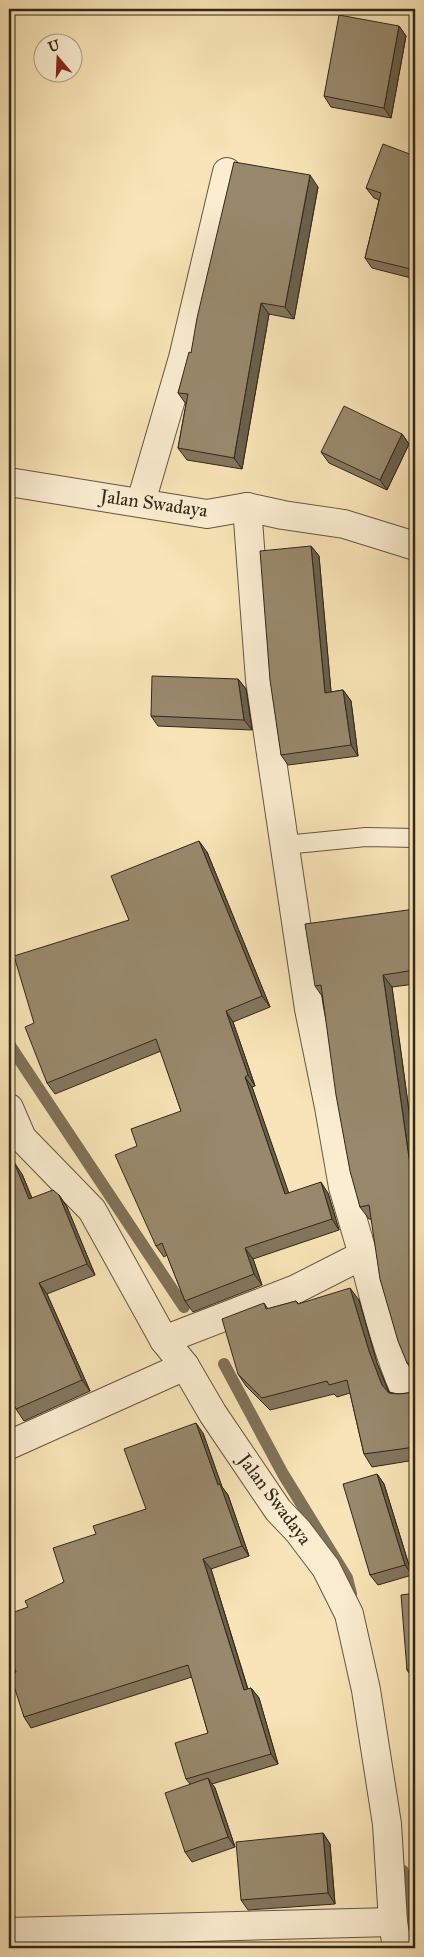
<svg xmlns="http://www.w3.org/2000/svg" width="424" height="1957" viewBox="0 0 424 1957" font-family="'IM FELL Great Primer',serif">
	<rect width="100%" height="100%" fill="#f8e4b6"/>
	<filter id="stains"><feTurbulence type="fractalNoise" baseFrequency=".004" numOctaves="4"/><feColorMatrix values="0 0 0 0 .2 0 0 0 0 .09 0 0 0 0 .02 0 0 0 .5 -.17"/></filter>
	<radialGradient id="worn" r=".72"><stop offset=".6" stop-color="#630" stop-opacity="0"/><stop offset="1" stop-color="#630" stop-opacity=".3"/></radialGradient>
	<g fill="none" stroke-linecap="round" stroke-linejoin="round">
		<!-- stream -->
		<g stroke="#807258" stroke-width="12">
			<polyline points="9,1044 184,1307"/>
			<polyline points="224,1364 283,1474 347,1578 351,1594"/>
			<polyline points="403,1871 412,1948"/>
		</g>
		<!-- lane casing -->
		<g stroke="#635642" stroke-width="20">
			<polyline id="lane" points="285,845 366,837 415,838"/>
		</g>
		<!-- street casing -->
		<g stroke="#635642" stroke-width="30">
			<g id="street">
				<polyline points="9,482 207,514 247,507 283,515 344,524 415,546"/>
				<polyline points="141,502 183,358 227,172"/>
				<polyline points="9,1108 22,1138 92,1210 164,1340 185,1366 213,1414 278,1510 298,1531 326,1568 349,1614 366,1690 387,1824 393,1922 397,1948"/>
				<path d="M 363,1255 C 375,1301 386,1348 405,1391 L 415,1390"/>
				<polyline points="164,1340 296,1289 363,1255 343,1187 329,1107 309,1009 260,680 247,507"/>
				<polyline points="9,1445 185,1366"/>
				<polyline points="9,1932 393,1922"/>
			</g>
		</g>
		<!-- lane -->
		<use href="#lane" stroke="#faedd0" stroke-width="18"/>
		<!-- street -->
		<use href="#street" stroke="#faedd0" stroke-width="28"/>
	</g>
	<!-- wall -->
	<g fill="#83765d" stroke="#31271b">
		<polygon points="399,26 406,36 391,118 331,107 324,96"/>
		<polygon points="415,156 415,279 372,268 365,258 379,200 374,198 366,188"/>
		<polygon points="318,187 294,319 269,314 242,469 187,460 178,448 186,404 178,393 191,353"/>
		<polygon points="402,434 409,444 387,490 329,463 321,452"/>
		<polygon points="311,546 319,556 331,692 343,690 351,701 358,756 288,765 281,755"/>
		<polygon points="238,679 246,689 252,730 158,726 151,716"/>
		<polygon points="207,852 270,1007 233,1022 255,1086 252,1087 288,1193 328,1193 339,1230 253,1259 262,1285 193,1312 185,1301 167,1255 164,1257 156,1246 137,1146 181,1111 161,1051 55,1094 47,1083 34,1023 129,920"/>
		<polygon points="415,909 415,984 392,987 415,1155 415,1375 407,1363 371,1219 369,1219 360,1207 322,996 315,986"/>
		<polygon points="22,1174 32,1198 59,1195 67,1207 95,1275 47,1294 90,1391 24,1421 16,1409"/>
		<polygon points="359,1300 377,1363 389,1392 398,1394 408,1393 415,1391 415,1460 372,1467 364,1454 350,1393 337,1397 334,1394 270,1410 246,1386 238,1374 264,1303 268,1309 296,1301 299,1304"/>
		<polygon points="203,1433 222,1487 228,1495 249,1556 211,1569 248,1689 251,1688 259,1698 278,1764 212,1784 215,1788 235,1847 192,1862 185,1852 190,1784 186,1779 208,1733 192,1677 31,1728 24,1717 16,1672 28,1607 64,1582 96,1534 146,1509"/>
		<polygon points="377,1474 384,1484 412,1575 378,1585 370,1575"/>
		<polygon points="415,1593 415,1680 414,1680 407,1670"/>
		<polygon points="323,1833 330,1844 335,1904 248,1910 241,1900"/>
	</g>
	<!-- shaded-wall -->
	<g fill="#6a604c" stroke="#31271b">
		<polygon points="399,26 406,36 391,118 384,108"/>
		<polygon points="310,175 318,187 294,319 285,307"/>
		<polygon points="261,303 269,314 242,469 234,458"/>
		<polygon points="402,434 409,444 387,490 380,480"/>
		<polygon points="311,546 319,556 332,703 325,693"/>
		<polygon points="238,679 246,689 252,730 244,720"/>
		<polygon points="343,690 351,701 358,756 351,745"/>
		<polygon points="199,841 207,852 270,1007 262,996"/>
		<polygon points="383,975 392,987 415,1155 415,1195 414,1193"/>
		<polygon points="226,1011 233,1022 255,1086 248,1075"/>
		<polygon points="245,1077 252,1087 293,1205 285,1194"/>
		<polygon points="14,1162 22,1174 37,1211 29,1199"/>
		<polygon points="321,1182 328,1193 339,1230 332,1219"/>
		<polygon points="59,1195 67,1207 95,1275 87,1264"/>
		<polygon points="245,1248 253,1259 262,1285 254,1274"/>
		<polygon points="39,1283 47,1294 90,1391 82,1380"/>
		<polygon points="350,1288 359,1300 377,1363 391,1398 382,1385 369,1351"/>
		<polygon points="196,1423 203,1433 222,1487 228,1495 249,1556 242,1546 218,1485"/>
		<polygon points="377,1474 384,1484 412,1575 405,1565"/>
		<polygon points="203,1559 211,1569 251,1700 244,1690"/>
		<polygon points="251,1688 259,1698 278,1764 271,1754"/>
		<polygon points="208,1778 215,1788 235,1847 228,1837"/>
		<polygon points="323,1833 330,1844 335,1904 328,1893"/>
	</g>
	<!-- building -->
	<g fill="#98896c" stroke="#31271b">
		<polygon points="339,15 399,26 384,108 324,96"/>
		<polygon points="383,144 415,156 415,270 365,258 381,193 366,188"/>
		<polygon points="234,162 310,175 285,307 261,303 234,458 178,448 188,394 178,393 189,352 191,353 197,318"/>
		<polygon points="344,406 402,434 380,480 321,452"/>
		<polygon points="311,546 325,693 343,690 351,745 281,755 270,680 260,551"/>
		<polygon points="152,676 238,679 244,720 151,716"/>
		<polygon points="199,841 262,996 226,1011 248,1075 245,1077 285,1194 321,1182 332,1219 245,1248 254,1274 185,1301 162,1243 156,1246 115,1155 137,1146 131,1129 181,1111 156,1039 47,1083 25,1027 34,1023 14,956 129,920 111,876"/>
		<polygon points="415,909 415,970 383,975 414,1193 415,1192 415,1365 413,1364 407,1363 398,1341 380,1279 369,1205 360,1207 350,1171 336,1095 321,985 315,986 305,924"/>
		<polygon points="14,1162 29,1199 53,1190 59,1195 87,1264 39,1283 82,1380 16,1409 9,1394 9,1164"/>
		<polygon points="350,1288 369,1351 382,1385 389,1393 398,1394 408,1393 415,1391 415,1447 364,1454 347,1380 329,1385 327,1381 262,1398 238,1374 222,1319 264,1303 266,1309 296,1301 298,1304"/>
		<polygon points="196,1423 218,1485 220,1484 242,1546 203,1559 244,1690 251,1688 271,1754 186,1779 175,1743 208,1733 188,1665 24,1717 10,1674 16,1672 9,1653 9,1614 28,1607 25,1601 64,1582 53,1548 96,1534 93,1526 146,1509 124,1449"/>
		<polygon points="377,1474 405,1565 370,1575 343,1484"/>
		<polygon points="415,1593 415,1670 407,1670 401,1595"/>
		<polygon points="208,1778 228,1837 185,1852 165,1793"/>
		<polygon points="323,1833 328,1893 241,1900 236,1842"/>
	</g>
	<g text-anchor="middle" dominant-baseline="central" stroke-width="4" stroke-linejoin="round" paint-order="stroke">
		<!-- street labels -->
		<g font-size="19" fill="#31271b" stroke="#faedd0">
			<text transform="translate(154 503) rotate(8)">Jalan Swadaya</text>
			<text transform="translate(275 1499) rotate(53)">Jalan Swadaya</text>
		</g>
	</g>
	<!-- margin -->
	<rect width="424" height="1957" fill="none" stroke="#f8e4b6" stroke-width="30"/>
	<rect x="10" y="10" width="404" height="1937" fill="none" stroke="#31271b" stroke-width="2.5"/>
	<rect x="15" y="15" width="394" height="1927" fill="none" stroke="#31271b"/>
	<!-- north arrow -->
	<g transform="translate(58 58) rotate(341)"><circle r="24" fill="#faedd0" stroke="#aa9e88"/>
	<path d="M0-4L9 19L0 12L-9 19Z" fill="#8f2418"/>
	<text y="-8" font-size="14" font-weight="bold" text-anchor="middle" fill="#31271b">U</text>
	</g>
	<rect width="100%" height="100%" filter="url(#stains)"/>
	<rect width="100%" height="100%" fill="url(#worn)"/>
</svg>
